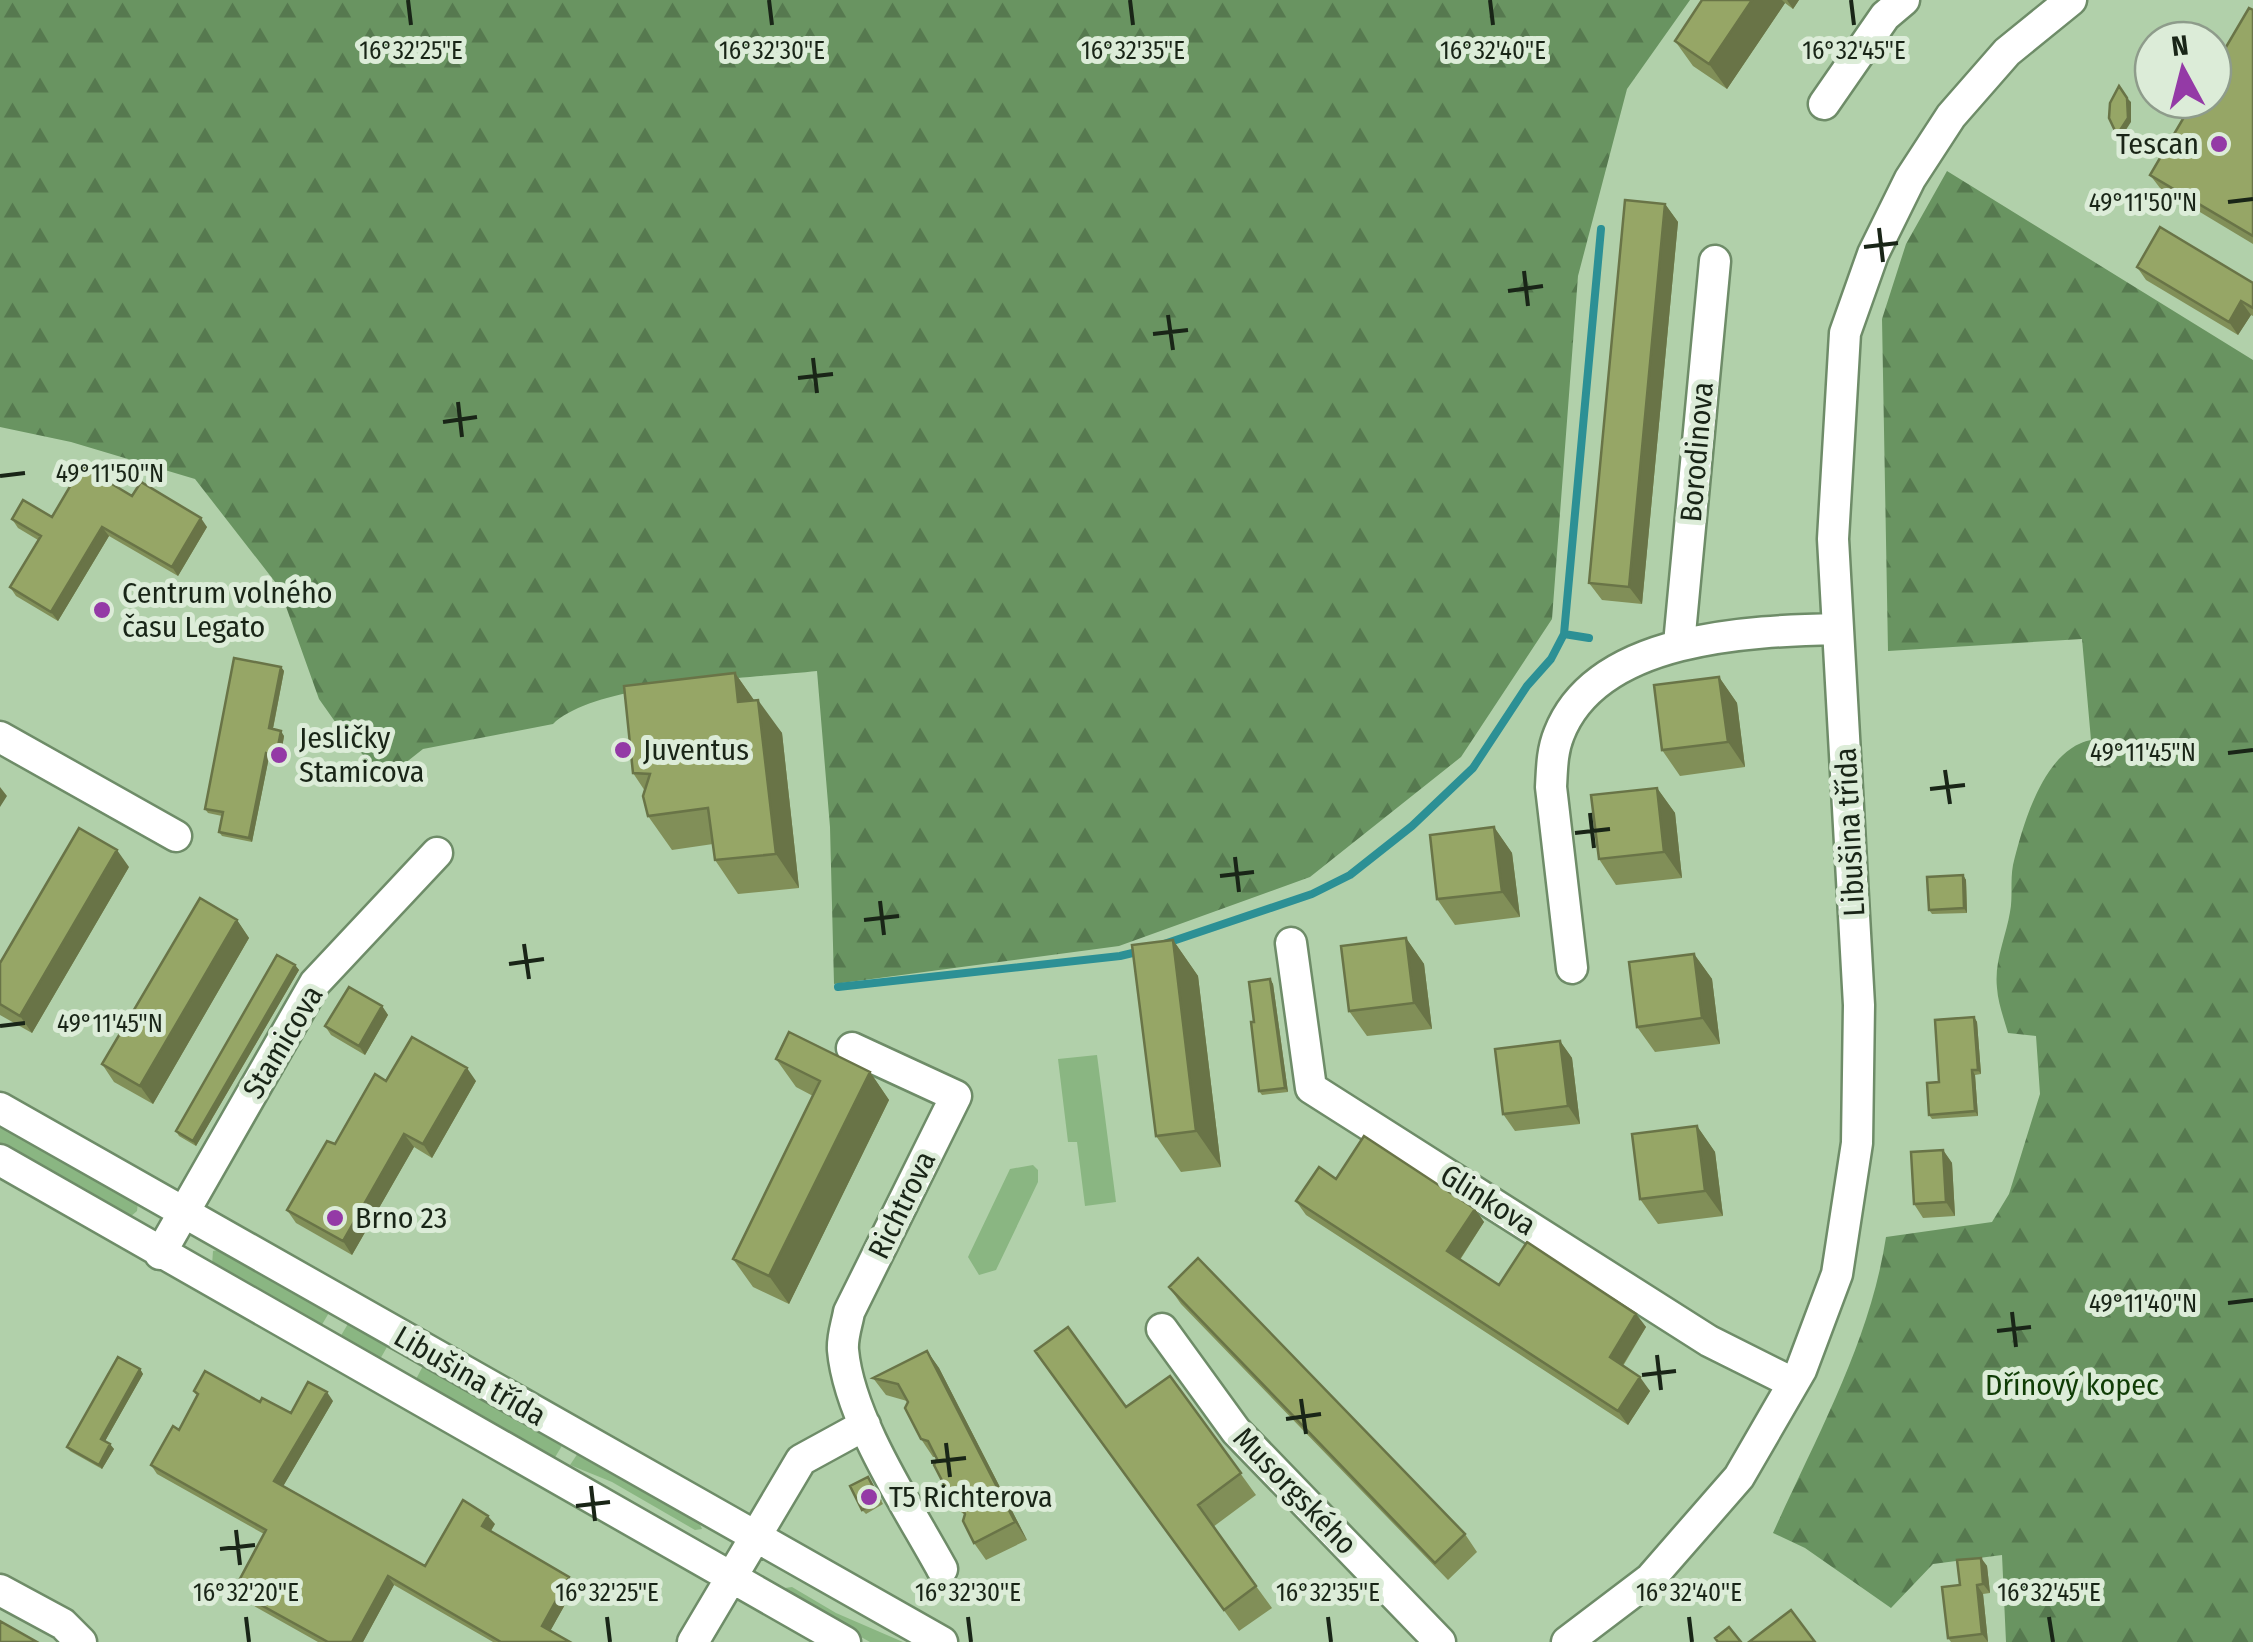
<svg xmlns="http://www.w3.org/2000/svg" width="2253" height="1642" font-family="'Fira Sans Condensed',sans-serif">
  <style>
    .green { fill: #8ab682 }
    .forest { fill: url(#forest-firs) }
    .lines { fill: none; stroke-linecap: round; stroke-linejoin: round }
    .stream { stroke: #2c9095; stroke-width: 8 }
    .minor-casing { stroke: #6e8c68; stroke-width: 35 }
    .minor { stroke: #fff; stroke-width: 30 }
    .wall { fill: #818f58 }
    .shaded-wall { fill: #697447 }
    .building { fill: #96a666; stroke: #697447; stroke-width: 2.5 }
    .ticks { fill: none; stroke: #192517; stroke-width: 4 }
    .poi-dot { fill: #943aa6; stroke: #dcecd8; stroke-width: 4 }
    .labels { text-anchor: middle; stroke-width: 10; stroke-linejoin: round; paint-order: stroke }
    .poi-label { font-size: 30px; fill: #192517; stroke: #dcecd8; text-anchor: start }
    .street-label { font-size: 30px; fill: #192517; stroke: #dcecd8 }
    .park-label { font-size: 30px; fill: #0f3c05; stroke: #dcecd8 }
    .ticks-label { font-size: 25px; text-anchor: middle; fill: #192517; stroke: #dcecd8; stroke-width: 10; stroke-linejoin: round; paint-order: stroke }
  </style>
  <defs>
    <pattern id="forest-firs" width="22" height="20" patternUnits="userSpaceOnUse" patternTransform="scale(2.5)"><rect width="22" height="20" fill="#699461"/><path d="M5 1l3.5 6h-7zM16 11l3.5 6h-7z" fill="#56794f"/></pattern>
  </defs>
  <rect width="100%" height="100%" fill="#b1d0aa"/>
  <path class="green" d="M1097 1055 1116 1202 1085 1206 1077 1142H1068L1058 1059Z
    M0 1120 138 1202 137 1211 130 1217 123 1216 0 1145Z
    M1033 1165 1038 1170V1182L996 1270 979 1275 968 1257 1010 1169Z
    M223 1249 330 1311 320 1328 212 1265 213 1251Z
    M349 1322 387 1347 379 1361 339 1339Z
    M424 1364 563 1444 554 1459 414 1383Z
    M578 1453 699 1522 702 1529 695 1530 612 1482 570 1465Z
    M792 1587 836 1613 903 1642H870L786 1595 785 1588Z"/>
  <path class="forest" d="M0 0H1690L1627 89 1578 276 1552 619 1461 757 1310 877 1119 946 834 984 830 827 817 671C755 678 595 682 553 724L423 749 385 779 343 733 319 699 279 587 195 479 71 442 0 427Z
    M1947 171 2253 360V1642H2006L2002 1555 1933 1564 1891 1608 1805 1548 1773 1533C1816 1437 1870 1342 1886 1237L1992 1222 2009 1194 2040 1094 2036 1036 2008 1033C2004 1019 1998 1003 1997 988 1994 961 2006 937 2010 912 2013 897 2010 881 2013 865 2023 824 2044 749 2091 740L2082 639 1888 651 1882 319 1906 244Z"/>
  <g class="lines">
    <path class="stream" d="M1564 634 1601 229
      M1164 944 1312 894 1350 875 1412 826 1473 768 1527 686 1551 659 1564 634 1589 638
      M838 987 1120 956 1141 951"/>
    <g class="minor-casing">
      <path id="minor" d="M1824 104 1885 16 1904 0
        M1679 644 1715 261
        M0 737 176 836
        M1291 943 1311 1088 1709 1341 1793 1383
        M1572 968 1551 787C1552 769 1552 751 1559 734 1597 636 1750 631 1838 629
        M852 1048 956 1096 849 1312C847 1324 842 1337 843 1350 849 1419 908 1507 942 1569
        M0 1108 942 1642
        M0 1160 845 1642
        M160 1254 315 983 437 853
        M1162 1329 1236 1431 1440 1642
        M0 1590 63 1624 81 1642
        M693 1642 801 1460 865 1425
        M1567 1642 1650 1579 1739 1477 1801 1370 1837 1274 1857 1143 1859 1005 1833 539 1845 333 1873 254 1910 179 1951 116 2007 52 2071 0"/>
    </g>
    <use href="#minor" class="minor"/>
  </g>
  <path class="wall" d="M1702 0H1799L1793 9 1785 3 1727 89 1693 66 1675 41Z
    M2253 10V244L2160 188 2150 175Z
    M1665 204 1678 222 1642 604 1602 600 1589 583Z
    M2137 267 2253 283V316L2251 315 2238 335 2146 280Z
    M132 496 207 527 178 576 109 536 58 621 16 596 10 587 38 540 18 528 12 519 52 517Z
    M281 667 284 671 273 729 284 736 280 760 269 757 252 842 222 836 219 832 222 816 208 813 205 809Z
    M735 673 754 700 782 733 799 888 738 894 715 860 713 844 672 850 648 816 645 791 633 773Z
    M1719 677 1737 703 1745 767 1680 776 1662 750Z
    M1657 788 1675 813 1682 878 1616 885 1599 859Z
    M1494 827 1512 853 1520 917 1455 925 1437 899Z
    M129 867 32 1033 0 1015V963Z
    M1963 875 1966 880 1967 913 1932 914 1929 910Z
    M237 920 249 938 153 1104 114 1082 102 1064Z
    M1406 938 1424 964 1432 1029 1367 1036 1349 1011Z
    M1173 940 1198 976 1221 1167 1181 1172 1156 1136Z
    M1694 954 1712 979 1720 1044 1655 1052 1637 1027Z
    M295 965 299 970 196 1146 179 1136 176 1131Z
    M1270 979 1273 984 1288 1092 1262 1095 1259 1091 1254 1022Z
    M382 1006 388 1015 365 1055 331 1035 325 1026Z
    M1974 1017 1977 1022 1981 1074 1975 1075 1978 1116 1932 1119 1929 1115 1939 1082Z
    M1560 1041 1572 1058 1580 1124 1515 1131 1503 1114Z
    M776 1059 870 1072 889 1100 789 1304 753 1287 733 1259 813 1096 796 1087Z
    M386 1081H476L432 1158 414 1147 352 1255 296 1223 287 1210 335 1144Z
    M1697 1126 1715 1152 1723 1216 1658 1224 1640 1199Z
    M1943 1150 1952 1163 1955 1216 1923 1218 1914 1204Z
    M1336 1179 1475 1209 1484 1222 1460 1260 1499 1285 1636 1314 1646 1327 1623 1366 1650 1391 1628 1425 1306 1215 1296 1201Z
    M1169 1287 1465 1534 1477 1552 1448 1580 1181 1304Z
    M927 1351 939 1368 1027 1540 986 1560 974 1543 965 1514 962 1513 950 1496 936 1457H933L921 1439 907 1401 886 1395 873 1378Z
    M1035 1351 1126 1407 1170 1376 1256 1495 1213 1527 1272 1608 1239 1631Z
    M140 1369 143 1374 105 1441 114 1449 102 1469 70 1451 67 1447Z
    M194 1391 260 1402 291 1413 333 1401 283 1486 425 1566 495 1524 491 1531 576 1585 550 1631 570 1642H493L394 1585 363 1642H318L240 1598 234 1590 264 1534 157 1474 151 1465 179 1430 197 1396Z
    M871 1481 883 1504 866 1514 862 1510Z
    M1981 1558 1987 1566 1990 1593 1983 1594 1988 1642H1951L1948 1638 1960 1585Z"/>
  <path class="shaded-wall" d="M1752 0H1782L1785 3 1727 89 1709 64Z
    M1787 0H1799L1793 9Z
    M2127 98 2131 102V122L2120 139 2117 135Z
    M1665 204 1678 222 1642 604 1629 587Z
    M2241 301 2251 315 2238 335 2229 322Z
    M201 518 207 527 178 576 172 567Z
    M102 527 109 536 58 621 51 612Z
    M281 667 284 671 272 733 269 728Z
    M735 673 758 706 738 702Z
    M1719 677 1737 703 1745 767 1728 742Z
    M758 700 782 733 799 888 776 854Z
    M281 731 284 736 280 760 276 756Z
    M266 753 269 757 252 842 249 838Z
    M0 787 7 796 0 807Z
    M1657 788 1675 813 1682 878 1664 852Z
    M1494 827 1512 853 1520 917 1502 892Z
    M117 850 129 867 32 1033 20 1016Z
    M1963 875 1966 880 1967 913 1964 908Z
    M237 920 249 938 153 1104 140 1086Z
    M1406 938 1424 964 1432 1029 1414 1003Z
    M1173 940 1198 976 1221 1167 1196 1131Z
    M1694 954 1712 979 1720 1044 1702 1018Z
    M295 965 299 970 196 1146 193 1141Z
    M1270 979 1273 984 1288 1092 1285 1088Z
    M382 1006 388 1015 365 1055 359 1046Z
    M1974 1017 1977 1022 1981 1074 1978 1070Z
    M1560 1041 1572 1058 1580 1124 1568 1106Z
    M467 1068 476 1081 432 1158 423 1144Z
    M1972 1070 1975 1075 1978 1116 1975 1111Z
    M870 1072 889 1100 789 1304 769 1276Z
    M1697 1126 1715 1152 1723 1216 1705 1191Z
    M404 1134 414 1147 352 1255 343 1241Z
    M1943 1150 1952 1163 1955 1216 1946 1202Z
    M1475 1209 1484 1222 1456 1265 1447 1251Z
    M1636 1314 1646 1327 1619 1371 1610 1357Z
    M927 1351 939 1368 1027 1540 1015 1522Z
    M140 1369 143 1374 104 1443 101 1439Z
    M1640 1377 1650 1391 1628 1425 1618 1411Z
    M327 1392 333 1401 281 1490 274 1481Z
    M110 1444 114 1449 102 1469 99 1465Z
    M488 1516 495 1524 488 1535 482 1526Z
    M1981 1558 1987 1566 1990 1593 1983 1584Z
    M388 1576 394 1585 363 1642H352Z
    M569 1577 576 1585 548 1635 542 1626Z
    M1977 1585 1983 1594 1988 1642 1982 1634Z"/>
  <path class="building" d="M1702 0H1752L1709 64 1675 41Z
    M2249 8 2253 10V236L2150 175 2194 100H2213V69Z
    M2119 86 2127 98 2128 118 2117 135 2109 118 2110 103Z
    M1625 200 1665 204 1629 587 1589 583Z
    M2160 227 2253 283V308L2241 301 2229 322 2137 267Z
    M82 466 132 496 141 482 201 518 172 567 102 527 51 612 10 587 41 536 12 519 23 500 52 517Z
    M234 658 281 667 269 728 281 731 276 756 266 753 249 838 219 832 223 812 205 809Z
    M735 673 738 702 758 700 776 854 715 860 708 808 648 816 643 796 650 774 633 773 624 686Z
    M1719 677 1728 742 1662 750 1654 685Z
    M1657 788 1664 852 1599 859 1591 795Z
    M1494 827 1502 892 1437 899 1430 835Z
    M79 828 117 850 20 1016 0 1004V963Z
    M1963 875 1964 908 1929 910 1927 877Z
    M200 898 237 920 140 1086 102 1064Z
    M1406 938 1414 1003 1349 1011 1341 946Z
    M1173 940 1196 1131 1156 1136 1132 945Z
    M1694 954 1702 1018 1637 1027 1629 962Z
    M277 955 295 965 193 1141 176 1131Z
    M1270 979 1285 1088 1259 1091 1251 1022H1254L1249 982Z
    M349 987 382 1006 359 1046 325 1026Z
    M1974 1017 1978 1070H1972L1975 1111 1929 1115 1927 1083 1939 1082 1935 1020Z
    M789 1032 870 1072 769 1276 733 1259 820 1081 776 1059Z
    M412 1037 467 1068 423 1144 404 1134 343 1241 287 1210 327 1141 335 1144 375 1074 386 1081Z
    M1560 1041 1568 1106 1503 1114 1495 1049Z
    M1697 1126 1705 1191 1640 1199 1632 1134Z
    M1364 1136 1475 1209 1447 1251 1499 1285 1527 1242 1636 1314 1610 1357 1640 1377 1618 1411 1296 1201 1319 1167 1336 1179Z
    M1943 1150 1946 1202 1914 1204 1911 1152Z
    M1198 1258 1465 1534 1435 1563 1169 1287Z
    M1068 1327 1126 1407 1170 1376 1241 1473 1198 1505 1256 1586 1224 1610 1035 1351Z
    M927 1351 1015 1522 974 1543 963 1521 965 1514 957 1497 950 1496 934 1465 937 1459 928 1441 921 1439 905 1408 908 1402 898 1384 873 1378Z
    M118 1357 140 1369 101 1439 110 1444 99 1465 67 1447Z
    M205 1371 260 1402 262 1398 291 1413 308 1382 327 1392 274 1481 425 1566 463 1500 488 1516 482 1526 569 1577 542 1626 570 1642H501L388 1576 352 1642H328L234 1590 266 1530 151 1465 173 1426 179 1430 198 1394 194 1391Z
    M868 1477 880 1500 862 1510 850 1486Z
    M1981 1558 1983 1584 1977 1585 1982 1634 1948 1638 1942 1587 1960 1585 1957 1560Z
    M1791 1610 1815 1642H1749Z
    M0 1621 37 1642H0Z
    M1729 1627 1741 1642H1718L1715 1638Z"/>
  <path class="ticks" d="M408 0 411 25M769 0 772 25M1130 0 1133 25M1490 0 1493 25M1851 0 1854 25M2228 202 2253 199M1879 228 1883 262M1864 247 1898 243M1524 271 1528 306M1508 291 1543 286M1168 315 1173 350M1153 334 1188 330M813 358 817 393M798 378 833 374M458 402 462 437M443 422 477 417M0 476 25 473M2228 753 2253 750M1945 770 1950 804M1930 789 1965 785M1590 813 1594 848M1575 833 1610 829M1235 857 1239 892M1220 876 1254 872M880 901 884 935M864 920 899 916M524 944 529 979M509 964 544 959M0 1026 25 1023M2228 1303 2253 1300M2012 1312 2016 1347M1997 1331 2031 1327M1657 1355 1661 1390M1642 1375 1676 1371M1301 1399 1306 1434M1286 1419 1321 1414M946 1443 950 1477M931 1462 966 1458M591 1486 595 1521M576 1506 610 1502M236 1530 240 1565M220 1549 255 1545M246 1617 249 1642M607 1617 610 1642M968 1617 971 1642M1328 1617 1331 1642M1689 1617 1692 1642M2049 1617 2053 1642"/>
  <g class="poi-dot">
    <circle cx="2219" cy="144" r="10"/>
    <circle cx="102" cy="610" r="10"/>
    <circle cx="623" cy="750" r="10"/>
    <circle cx="279" cy="755" r="10"/>
    <circle cx="335" cy="1218" r="10"/>
    <circle cx="869" cy="1497" r="10"/>
  </g>
  <g class="labels">
    <g class="poi-label">
      <text x="2199" y="154" text-anchor="end">Tescan</text>
      <text x="122" y="603">Centrum volného<tspan x="122" dy="34">času Legato</tspan></text>
      <text x="299" y="748">Jesličky<tspan x="299" dy="34">Stamicova</tspan></text>
      <text x="643" y="760">Juventus</text>
      <text x="355" y="1228">Brno 23</text>
      <text x="889" y="1507">T5 Richterova</text>
    </g>
    <g class="street-label">
      <text transform="translate(1697 452) rotate(-85)" y="10">Borodinova</text>
      <text transform="translate(1850 832) rotate(-93)" y="10">Libušina třída</text>
      <text transform="translate(283 1042) rotate(-59)" y="10">Stamicova</text>
      <text transform="translate(1488 1200) rotate(32)" y="10">Glinkova</text>
      <text transform="translate(902 1205) rotate(-64)" y="10">Richtrova</text>
      <text transform="translate(470 1376) rotate(30)" y="10">Libušina třída</text>
      <text transform="translate(1295 1491) rotate(46)" y="10">Musorgského</text>
    </g>
    <g class="park-label">
      <text x="2072" y="1395">Dřínový kopec</text>
    </g>
  </g>
  <g class="ticks-label">
    <text x="411" y="59">16°32'25"E</text>
    <text x="772" y="59">16°32'30"E</text>
    <text x="1133" y="59">16°32'35"E</text>
    <text x="1493" y="59">16°32'40"E</text>
    <text x="1854" y="59">16°32'45"E</text>
    <text x="2143" y="211">49°11'50"N</text>
    <text x="110" y="482">49°11'50"N</text>
    <text x="2143" y="761">49°11'45"N</text>
    <text x="110" y="1032">49°11'45"N</text>
    <text x="2143" y="1312">49°11'40"N</text>
    <text x="246" y="1601">16°32'20"E</text>
    <text x="607" y="1601">16°32'25"E</text>
    <text x="968" y="1601">16°32'30"E</text>
    <text x="1328" y="1601">16°32'35"E</text>
    <text x="1689" y="1601">16°32'40"E</text>
    <text x="2049" y="1601">16°32'45"E</text>
  </g>
  <g transform="translate(2183 70) rotate(353)"><circle r="48" fill="#dcecd8" stroke="#8e9c8b" stroke-width="2.5"/>
  <path d="M0-8L18 38L0 25L-18 38Z" fill="#943aa6"/>
  <text y="-15" font-size="28" font-weight="bold" text-anchor="middle" fill="#192517">N</text>
  </g>
</svg>
